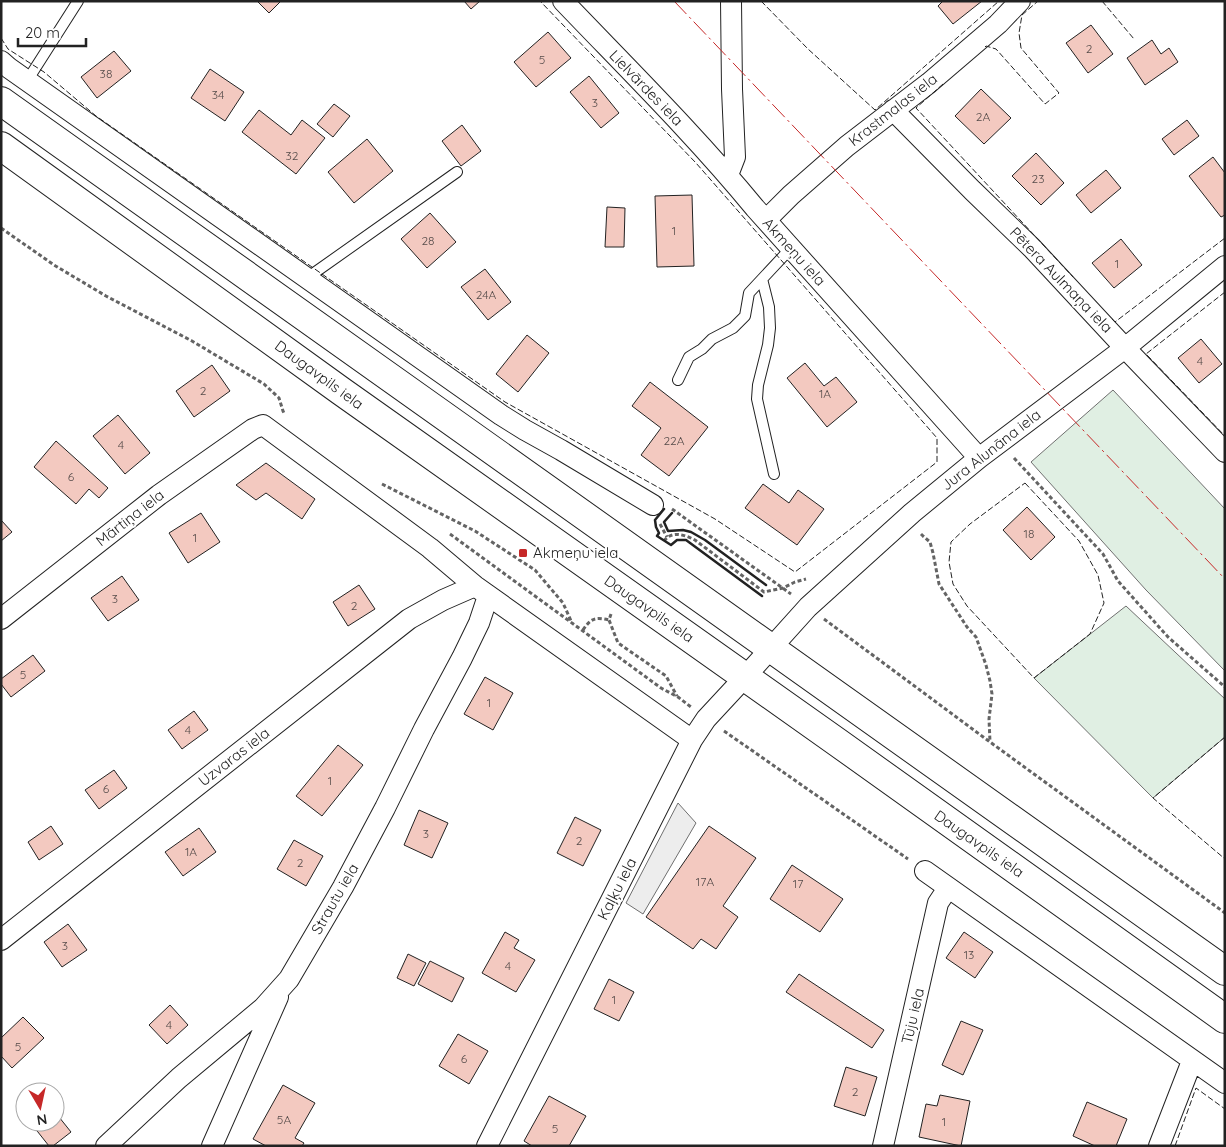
<svg xmlns="http://www.w3.org/2000/svg" width="1226" height="1147" font-family="Quicksand,sans-serif">
  <style>
    .green { fill: #e0efe3; stroke: #6f6f6f }
    .parking { fill: #ededed; stroke: #6f6f6f }
    .building { fill: #f3c9c0; stroke: #222 }
    .lines { fill: none; stroke-linecap: round; stroke-linejoin: round }
    .lane-casing { stroke: #222; stroke-width: 12 }
    .street-casing { stroke: #222; stroke-width: 22 }
    .highway-casing { stroke: #222; stroke-width: 30 }
    .path { stroke: #646464; stroke-width: 3; stroke-dasharray: 4 2.5; stroke-linecap: butt }
    .lane { stroke: #fff; stroke-width: 10 }
    .street { stroke: #fff; stroke-width: 20 }
    .highway { stroke: #fff; stroke-width: 28 }
    .fence { stroke: #222; stroke-width: 1; stroke-dasharray: 6 2.5; stroke-linecap: butt }
    .wall { stroke: #222; stroke-width: 2.5 }
    .power { stroke: #c62828; stroke-width: 1; stroke-dasharray: 18 4 2.5 4; stroke-linecap: butt }
    .poi-dot { fill: #c62828; stroke: #fff; stroke-width: 2 }
    .labels { text-anchor: middle; stroke-width: 4; stroke-linejoin: round; paint-order: stroke }
    .number-label { font-size: 12px; fill: #564c4a }
    .street-label { font-size: 15px; fill: #222; stroke: #fff }
    .poi-label { font-size: 15px; fill: #222; stroke: #fff; text-anchor: start }
  </style>
  <rect width="100%" height="100%" fill="#fff"/>
  <path class="green" d="M1113 390 1225 509V671L1146 590 1031 462Z
    M1126 606 1225 699V737L1153 798 1034 678Z"/>
  <path class="parking" d="M678 803 696 823 643 914 626 903Z"/>
  <path class="building" d="M257 1H281L269 13Z
    M464 1H480L471 9Z
    M943 1H982L953 24 938 6Z
    M1091 25 1113 54 1088 73 1066 43Z
    M548 32 571 58 536 87 514 62Z
    M1152 40 1161 54 1169 48 1178 62 1145 85 1127 58Z
    M114 51 131 71 97 98 81 77Z
    M210 69 244 92 225 121 191 98Z
    M589 76 619 113 601 128 570 92Z
    M981 89 1011 118 984 144 955 116Z
    M334 104 350 116 333 137 317 124Z
    M259 110 291 135 302 120 325 138 296 174 242 132Z
    M1187 120 1199 136 1174 155 1162 139Z
    M462 125 481 151 461 166 442 141Z
    M367 139 393 171 354 203 328 172Z
    M1036 153 1064 183 1041 205 1012 176Z
    M1213 157 1225 173V215L1221 217 1189 176Z
    M1106 170 1121 188 1091 213 1076 195Z
    M692 195 694 266 657 267 655 196Z
    M607 207 625 208 624 247H605Z
    M430 213 456 242 427 268 401 239Z
    M1121 239 1142 265 1114 288 1092 263Z
    M485 269 511 302 488 320 461 287Z
    M527 335 549 353 518 392 496 374Z
    M1201 339 1222 364 1199 383 1178 358Z
    M805 363 824 386 836 377 857 402 827 427 787 378Z
    M212 365 230 391 194 417 176 391Z
    M650 382 708 427 669 476 641 455 661 428 632 406Z
    M118 415 150 453 125 474 93 436Z
    M56 441 108 488 99 498 89 489 76 504 34 467Z
    M266 463 315 499 302 519 266 493 256 500 236 485Z
    M763 484 789 503 798 490 824 509 797 545 745 508Z
    M1027 507 1055 537 1031 560 1003 530Z
    M201 513 220 542 188 563 169 533Z
    M1 520 12 532 1 541Z
    M122 576 139 600 108 621 91 598Z
    M359 585 375 609 348 626 333 602Z
    M33 655 45 671 11 697 1 684V679Z
    M485 677 513 693 493 730 464 714Z
    M194 711 208 730 182 749 168 730Z
    M338 745 363 765 322 816 296 796Z
    M114 770 127 788 99 809 85 790Z
    M419 810 448 823 432 858 404 845Z
    M575 817 601 830 583 866 557 853Z
    M51 826 63 844 39 860 28 842Z
    M709 826 756 858 723 906 738 917 716 949 701 939 693 949 646 917Z
    M199 828 216 852 183 876 165 852Z
    M294 840 323 856 306 886 277 869Z
    M792 865 843 899 820 932 770 899Z
    M68 924 87 950 62 967 44 942Z
    M505 932 519 940 514 948 535 960 516 992 482 973Z
    M964 932 993 952 975 978 946 958Z
    M408 954 426 963 414 986 397 978Z
    M430 961 464 978 452 1002 418 984Z
    M799 974 884 1030 872 1048 786 992Z
    M609 979 634 992 619 1021 594 1009Z
    M170 1005 188 1025 167 1044 149 1025Z
    M23 1017 44 1038 12 1068 1 1056V1038Z
    M961 1021 983 1030 963 1075 942 1065Z
    M458 1034 488 1051 469 1084 439 1066Z
    M846 1067 877 1077 865 1116 834 1106Z
    M283 1085 315 1103 295 1138 304 1143 302 1146H266L253 1139Z
    M940 1095 970 1101 961 1146 919 1137 926 1104 937 1106Z
    M549 1096 586 1116 569 1146H532L524 1141Z
    M1087 1102 1127 1119 1116 1146H1095L1073 1136Z
    M55 1112 71 1132 53 1146H49L30 1122H55Z"/>
  <g class="lines">
    <g class="lane-casing">
      <path id="lane" d="M27 81 78 1
        M307 278 457 172
        M762 279 769 307 770 328 768 345 758 385 757 399 774 474
        M678 380 689 357 702 349 712 339 733 328 745 316 749 293 791 248"/>
    </g>
    <g class="street-casing">
      <path id="street" d="M563 1C628 69 695 135 755 208L979 458
        M1 61 9 68 501 415 525 430 561 450 653 505
        M893 110 972 190 1032 248 1125 348 1225 452
        M728 175 735 157 732 89 731 1
        M766 220 791 195 847 146 929 83 998 24 1020 1
        M1 619 159 495 253 429 263 425 430 548 475 586 692 740
        M925 871 1225 1083
        M1 940 409 619 443 600 475 586
        M106 1146 179 1078 263 1008 289 979 343 887 385 808 424 729 462 658 479 623 488 596
        M212 1146 278 997
        M487 1146 692 740 706 719 745 677 808 607 912 513 979 458 1125 348 1225 266
        M883 1146 938 903 948 888
        M1159 1146 1192 1061"/>
    </g>
    <g class="highway-casing">
      <path id="highway" d="M1 101 1225 971
        M1 146 341 391 837 742 1225 1019"/>
    </g>
    <path class="path" d="M1 228 54 265 106 296 192 341 264 384 279 398 283 411 284 413
      M1014 458 1103 554 1118 581 1168 637 1225 687
      M382 484 475 531 535 570 563 603 572 623
      M672 509 791 594
      M660 524 667 537
      M450 534 661 688 678 697 691 707
      M921 534 923 536 930 542 933 553 939 584 967 627 976 637 986 665 990 681 992 694 989 719 990 742
      M664 541C672 530 685 535 695 540L764 592 783 588 795 582 806 579
      M611 614 609 620 618 643 666 676 677 696
      M824 619 990 742 1225 913
      M583 630C591 618 595 617 609 620
      M724 731 908 859"/>
    <use href="#lane" class="lane"/>
    <use href="#street" class="street"/>
    <use href="#highway" class="highway"/>
    <path class="fence" d="M761 1 808 49 875 110 999 1
      M1102 1 1134 39
      M1 38 8 49 44 72 96 116 505 402 715 519 795 572 937 462V438L696 163 540 1
      M985 47 986 46 996 49 1045 104 1059 93 1021 48 1019 33 1022 15 1038 1
      M943 84 916 108 1073 277
      M1225 292 1146 354 1225 436
      M1112 319 1115 322 1225 238
      M1025 483 1079 541 1098 575 1104 603 1090 634 1034 678 967 606 953 584 949 562 951 542 970 524Z
      M1225 737 1153 798 1225 859
      M1175 1146 1196 1088 1225 1109"/>
    <path class="wall" d="M664 509 655 520 656 527 659 533 657 536 671 545 677 540H686L762 596
      M672 513 664 522 668 531 683 530 691 532 705 540 766 585"/>
    <path class="power" d="M674 1 1225 579"/>
  </g>
  <rect class="poi-dot" x="518" y="548" width="10" height="10" rx="2.5"/>
  <g class="labels">
    <g class="number-label">
      <text x="1089" y="53">2</text>
      <text x="542" y="64">5</text>
      <text x="106" y="78">38</text>
      <text x="218" y="99">34</text>
      <text x="595" y="107">3</text>
      <text x="983" y="121">2A</text>
      <text x="292" y="160">32</text>
      <text x="1038" y="183">23</text>
      <text x="674" y="235">1</text>
      <text x="428" y="245">28</text>
      <text x="1117" y="268">1</text>
      <text x="486" y="299">24A</text>
      <text x="1200" y="365">4</text>
      <text x="203" y="395">2</text>
      <text x="825" y="398">1A</text>
      <text x="674" y="445">22A</text>
      <text x="121" y="449">4</text>
      <text x="71" y="481">6</text>
      <text x="1029" y="538">18</text>
      <text x="195" y="542">1</text>
      <text x="115" y="603">3</text>
      <text x="354" y="610">2</text>
      <text x="23" y="679">5</text>
      <text x="489" y="707">1</text>
      <text x="188" y="734">4</text>
      <text x="330" y="785">1</text>
      <text x="106" y="793">6</text>
      <text x="426" y="838">3</text>
      <text x="579" y="845">2</text>
      <text x="191" y="856">1A</text>
      <text x="300" y="867">2</text>
      <text x="705" y="886">17A</text>
      <text x="798" y="888">17</text>
      <text x="65" y="950">3</text>
      <text x="969" y="959">13</text>
      <text x="508" y="970">4</text>
      <text x="614" y="1004">1</text>
      <text x="169" y="1029">4</text>
      <text x="18" y="1051">5</text>
      <text x="464" y="1063">6</text>
      <text x="855" y="1096">2</text>
      <text x="284" y="1124">5A</text>
      <text x="944" y="1126">1</text>
      <text x="555" y="1133">5</text>
    </g>
    <g class="street-label">
      <text transform="translate(646 88) rotate(46)" y="5">Lielvārdes iela</text>
      <text transform="translate(893 110) rotate(-38)" y="5">Krastmalas iela</text>
      <text transform="translate(794 252) rotate(48)" y="5">Akmeņu iela</text>
      <text transform="translate(1061 280) rotate(46)" y="5">Pētera Aulmaņa iela</text>
      <text transform="translate(319 375) rotate(36)" y="5">Daugavpils iela</text>
      <text transform="translate(991 450) rotate(-38)" y="5">Jura Alunāna iela</text>
      <text transform="translate(130 518) rotate(-38)" y="5">Mārtiņa iela</text>
      <text transform="translate(649 609) rotate(35)" y="5">Daugavpils iela</text>
      <text transform="translate(234 757) rotate(-38)" y="5">Uzvaras iela</text>
      <text transform="translate(979 844) rotate(35)" y="5">Daugavpils iela</text>
      <text transform="translate(617 889) rotate(-63)" y="5">Kaļķu iela</text>
      <text transform="translate(335 899) rotate(-60)" y="5">Strautu iela</text>
      <text transform="translate(913 1016) rotate(-77)" y="5">Tūju iela</text>
    </g>
    <g class="poi-label">
      <text x="533" y="558">Akmeņu iela</text>
    </g>
  </g>
  <rect width="1226" height="1147" fill="none" stroke="#222222" stroke-width="5"/>
  <g transform="translate(40 1107) rotate(171)"><circle r="24" fill="#ffffff" stroke="#a7a7a7"/>
  <path d="M0-4L9 19L0 12L-9 19Z" fill="#c62828"/>
  <text y="-8" font-size="14" font-weight="bold" text-anchor="middle" fill="#222222">N</text>
  </g>
  <path d="M18 38v8h68v-8" fill="none" stroke="#222222" stroke-width="2.5"/>
  <text x="25" y="38" font-size="15" fill="#222222" stroke="#ffffff" stroke-width="4" paint-order="stroke">20 m</text>
</svg>
